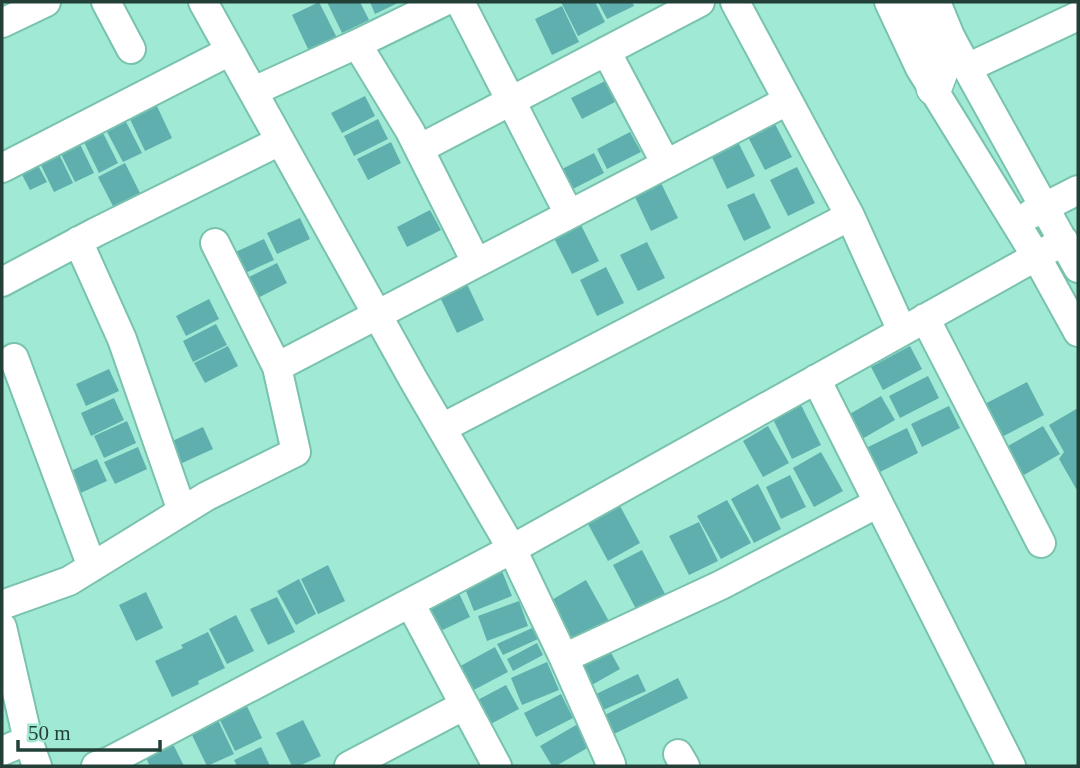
<svg xmlns="http://www.w3.org/2000/svg" width="1080" height="768" font-family="Georgia,serif">
  <style>
    .building { fill: #5fafae }
    .lines { fill: none; stroke-linecap: round; stroke-linejoin: round }
    .minor-casing { stroke: #79c2ae; stroke-width: 32 }
    .major-casing { stroke: #79c2ae; stroke-width: 38 }
    .minor { stroke: #fff; stroke-width: 28 }
    .major { stroke: #fff; stroke-width: 35 }
  </style>
  <rect width="100%" height="100%" fill="#a0e9d4"/>
  <path class="building" d="M319 2 337 38 309 51 292 15Z
    M327 2H360L369 20 342 33Z
    M370 2H400L375 14Z
    M561 2H595L605 22 578 36Z
    M598 2H632L634 6 607 19Z
    M562 6 579 42 552 55 535 19Z
    M605 81 615 102 582 119 571 98Z
    M365 96 375 116 342 133 331 113Z
    M155 102 172 138 145 151 128 115Z
    M124 118 142 153 123 162 105 128Z
    M378 119 388 139 354 156 344 136Z
    M774 122 792 157 765 170 747 135Z
    M101 129 118 163 99 173 82 138Z
    M630 132 641 152 607 169 597 149Z
    M77 138 94 173 75 182 58 148Z
    M737 140 755 176 727 189 710 153Z
    M391 142 401 163 368 180 357 159Z
    M56 148 73 183 54 192 37 157Z
    M594 153 604 173 571 190 560 170Z
    M34 158 47 182 30 190 18 167Z
    M125 163 143 199 116 212 98 177Z
    M797 167 815 203 788 216 770 180Z
    M661 183 678 218 651 231 634 195Z
    M754 193 771 228 744 241 727 205Z
    M430 210 441 230 407 247 397 227Z
    M300 218 310 239 277 254 267 233Z
    M581 225 599 261 572 274 554 238Z
    M264 239 274 260 241 275 231 254Z
    M647 242 665 278 638 291 620 255Z
    M277 263 287 283 254 300 243 280Z
    M606 267 624 303 597 316 580 280Z
    M467 284 484 320 457 333 440 297Z
    M209 299 219 319 186 336 176 316Z
    M216 324 227 345 193 362 183 341Z
    M228 346 238 366 205 383 194 363Z
    M910 346 922 369 883 390 871 367Z
    M109 369 119 391 86 406 76 384Z
    M928 376 939 398 900 418 889 396Z
    M1027 382 1044 415 996 440 979 407Z
    M881 396 895 420 855 443 841 419Z
    M114 398 124 420 91 436 81 413Z
    M801 405 821 445 792 459 773 419Z
    M949 406 960 428 922 447 911 424Z
    M1078 408V492L1059 459 1064 452 1049 425Z
    M127 421 136 443 104 458 94 436Z
    M768 426 789 463 763 477 743 441Z
    M1043 426 1060 454 1017 479 1001 450Z
    M203 427 213 449 180 464 170 442Z
    M907 428 918 453 872 476 860 451Z
    M138 447 147 469 115 484 104 462Z
    M821 452 843 491 814 507 793 468Z
    M97 459 107 481 74 496 64 474Z
    M790 475 806 507 781 519 766 487Z
    M758 484 781 529 754 543 731 499Z
    M727 500 751 543 721 559 697 516Z
    M620 506 640 543 608 561 588 524Z
    M699 522 718 561 689 575 669 536Z
    M642 550 665 594 636 609 613 565Z
    M328 565 345 601 318 614 301 579Z
    M502 571 512 596 474 611 464 586Z
    M299 579 316 614 296 625 277 591Z
    M586 580 610 623 568 647 543 605Z
    M458 591 470 617 434 634 422 609Z
    M146 592 163 628 136 641 119 605Z
    M277 597 295 632 268 645 250 609Z
    M519 601 528 626 487 641 478 616Z
    M236 615 254 651 227 664 209 629Z
    M532 628 538 639 503 655 497 644Z
    M208 632 225 668 198 681 199 684 172 697 155 661 183 648 181 645Z
    M537 643 543 655 513 671 507 659Z
    M495 647 508 672 468 693 455 669Z
    M610 651 620 669 590 686 579 668Z
    M547 662 559 690 522 705 511 678Z
    M638 674 646 691 601 711 594 695Z
    M678 678 688 698 614 734 605 715Z
    M506 685 519 709 485 727 472 703Z
    M561 694 573 718 536 737 524 713Z
    M245 702 262 738 235 751 218 716Z
    M217 718 234 754 207 766 190 731Z
    M303 720 321 756 299 766H292L276 733Z
    M583 721 596 743 556 766H552L540 746Z
    M172 742 184 766H150L145 756Z
    M261 747 270 766H237L234 760Z"/>
  <g class="lines">
    <g class="minor-casing">
      <path id="minor" d="M106 2 131 49
        M203 2 413 379 512 549 564 658 721 585 878 503
        M443 2 357 44 410 131 476 262
        M460 2 569 214
        M735 2 850 216 902 331
        M889 2 920 68 1036 256 1078 332
        M936 2 950 36 967 68 1078 268
        M2 23 46 2
        M606 51 666 164
        M967 68 1078 16
        M254 91 357 44
        M419 149 700 2
        M2 168 230 51
        M1031 214 1078 190
        M78 241 122 339 182 511
        M215 243 277 367
        M2 282 96 232 280 141
        M925 318 1041 543
        M14 358 92 567
        M816 379 1011 766
        M442 428 850 216
        M410 603 497 766
        M2 605 69 581 207 496 296 452 277 367 787 101
        M2 627 28 740
        M564 658 611 764
        M2 751 28 740 37 766
        M678 754 685 766
        M96 766 110 761 512 549 1064 241
        M349 766 463 706"/>
    </g>
    <g class="major-casing">
      <path id="major" d="M915 2 944 61 934 88"/>
    </g>
    <use href="#minor" class="minor"/>
    <use href="#major" class="major"/>
  </g>
  <rect width="1080" height="768" fill="none" stroke="#224038" stroke-width="7"/>
  <path d="M18 740v10h142v-10" fill="none" stroke="#224038" stroke-width="3.5"/>
  <text x="28" y="740" font-size="21" fill="#224038" stroke="#a0e9d4" stroke-width="5" paint-order="stroke">50 m</text>
</svg>
